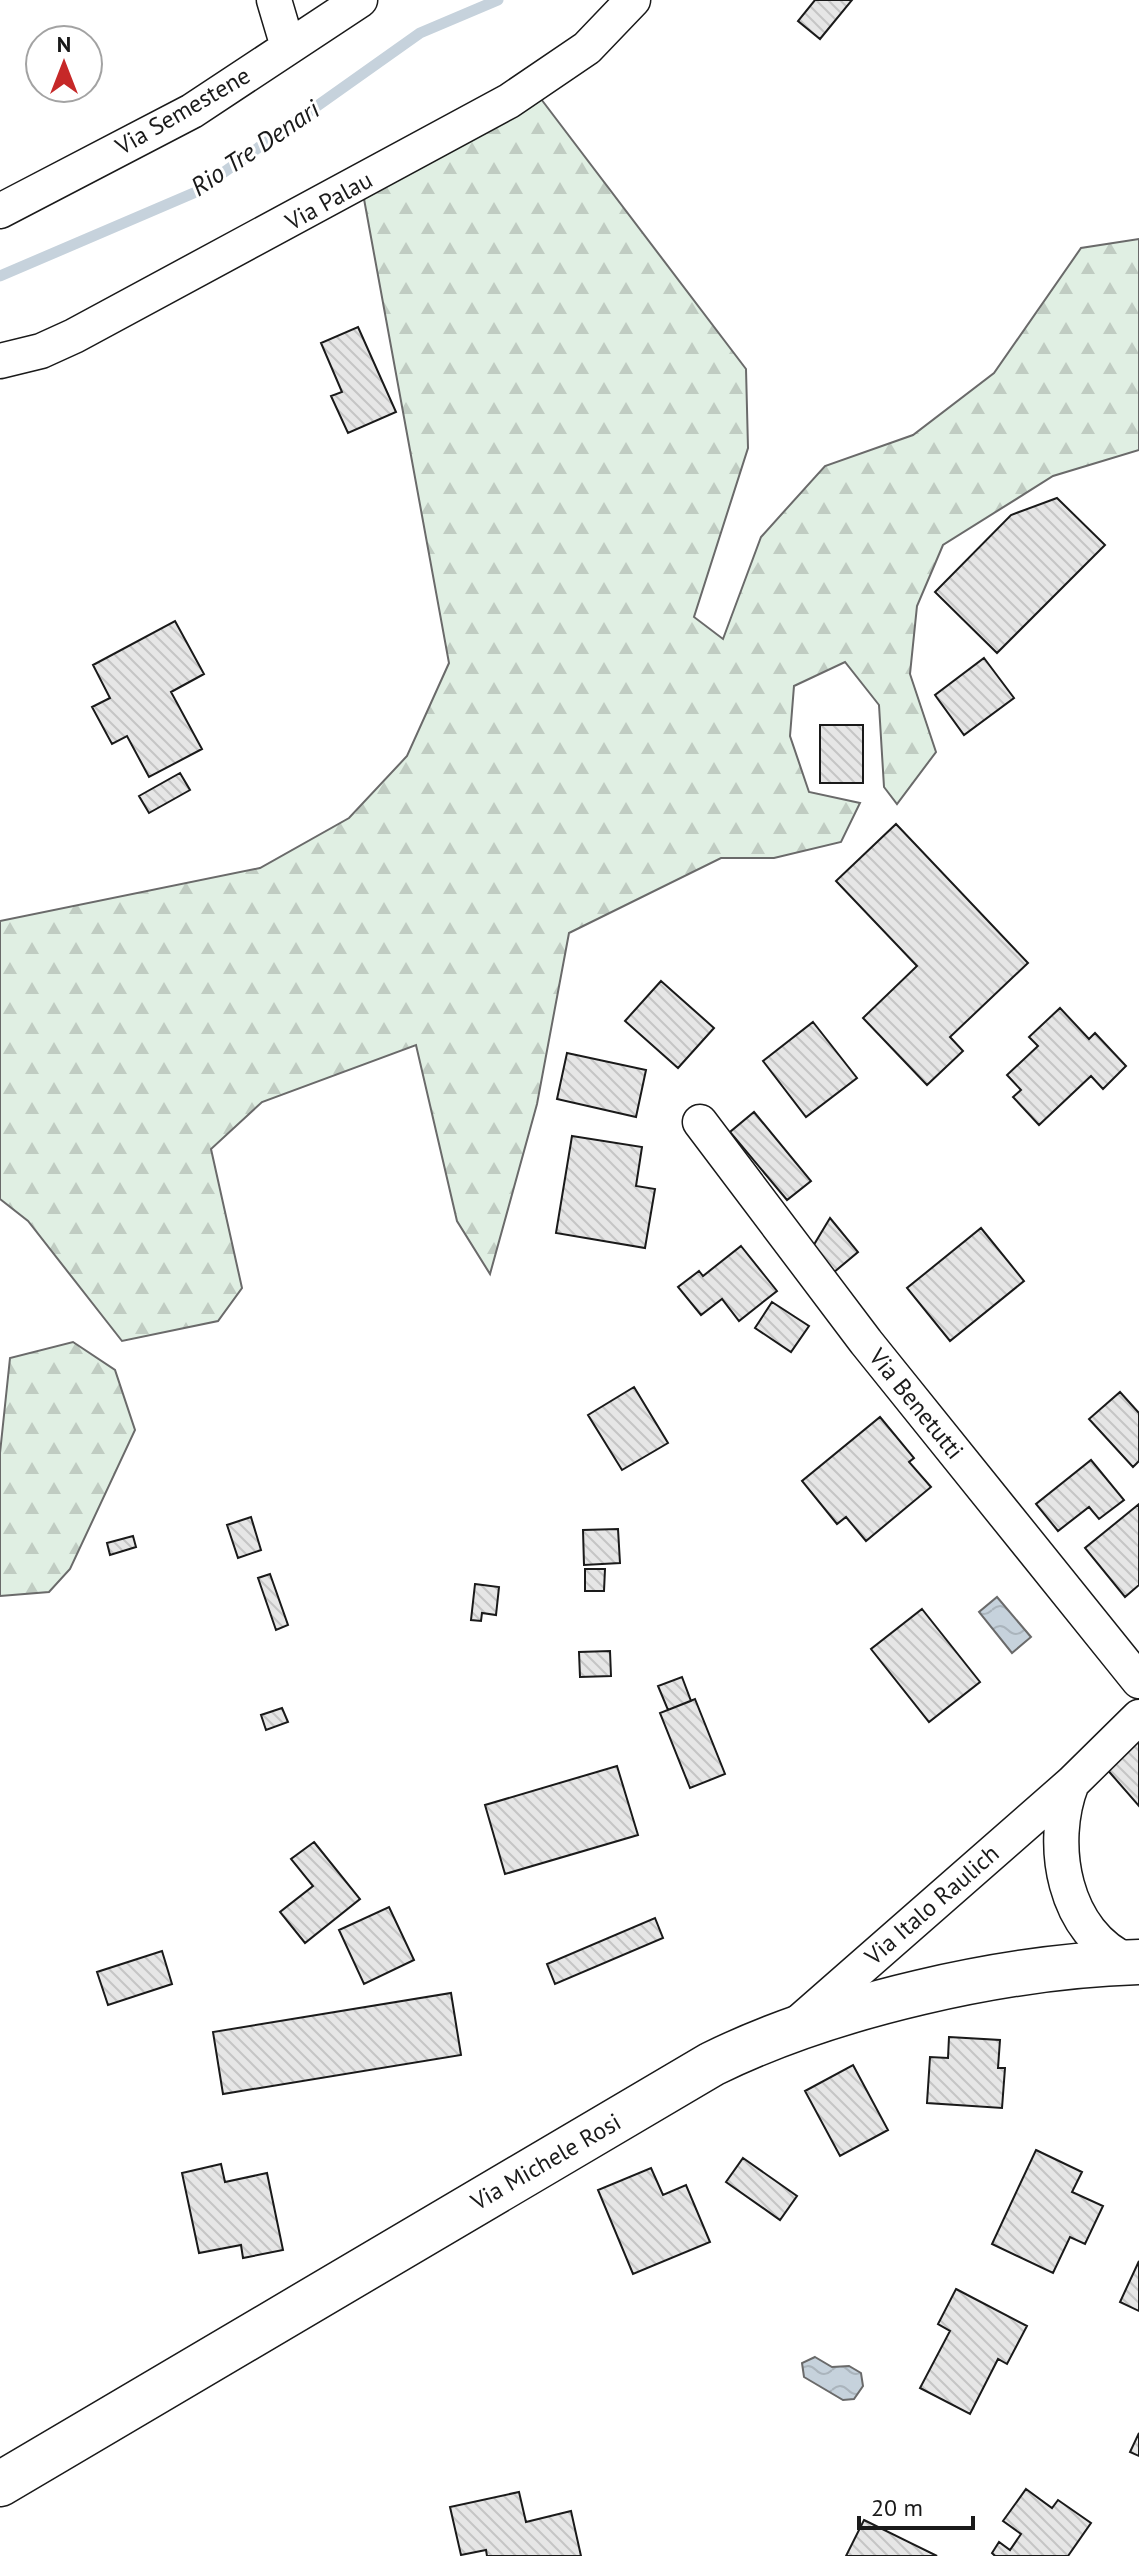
<svg xmlns="http://www.w3.org/2000/svg" width="1139" height="2556" font-family="'PT Sans',sans-serif">
  <style>
    .forest { fill: url(#forest-firs); stroke: #6a6a6a; stroke-width: 2 }
    .water { fill: url(#water-waves); stroke: #6a6a6a; stroke-width: 2 }
    .lines { fill: none; stroke-linecap: round; stroke-linejoin: round }
    .stream { stroke: #c6d2dc; stroke-width: 11 }
    .building { fill: url(#building-back-hatch); stroke: #1a1a1a; stroke-width: 2 }
    .street-casing { stroke: #1a1a1a; stroke-width: 37 }
    .secondary-casing { stroke: #1a1a1a; stroke-width: 47 }
    .street { stroke: #fff; stroke-width: 34 }
    .secondary { stroke: #fff; stroke-width: 44 }
    .labels { text-anchor: middle; stroke-width: 6; stroke-linejoin: round; paint-order: stroke }
    .street-label { font-size: 24px; fill: #1a1a1a; stroke: #fff }
    .water-label { font-size: 26px; font-style: italic; fill: #1a1a1a; stroke: #fff }
  </style>
  <defs>
    <pattern id="forest-firs" width="22" height="20" patternUnits="userSpaceOnUse" patternTransform="scale(2)"><rect width="22" height="20" fill="#e0efe3"/><path d="M5 1l3.5 6h-7zM16 11l3.5 6h-7z" fill="#c0ccc2"/></pattern>
    <pattern id="water-waves" width="16" height="10" patternUnits="userSpaceOnUse" patternTransform="scale(2)"><rect width="16" height="10" fill="#c6d2dc"/><path d="M0 5q4-4 8 0t8 0" fill="none" stroke="#aab4bc"/></pattern>
    <pattern id="building-back-hatch" width="6" height="6" patternUnits="userSpaceOnUse" patternTransform="scale(2)"><rect width="6" height="6" fill="#e6e6e6"/><path d="M-1 5l2 2M0 0l6 6M5-1l2 2" fill="none" stroke="#c5c5c5"/></pattern>
  </defs>
  <rect width="100%" height="100%" fill="#fff"/>
  <path class="forest" d="M538 95 746 369 748 448 694 617 723 639 761 537 825 466 913 435 994 373 1081 248 1139 239V450L1053 476 943 545 917 606 910 674 936 752 897 804 884 787 879 705 845 662 794 686 790 736 809 792 860 803 841 842 774 858H721L569 933 537 1104 490 1274 457 1221 416 1045 262 1102 211 1149 242 1288 218 1321 122 1341 28 1221 0 1199V921L260 868 349 818 407 756 449 663 364 199Z
    M73 1342 115 1370 135 1430 70 1569 49 1592 0 1596V1453L10 1358Z"/>
  <path class="water" d="M997 1597 1031 1637 1012 1653 979 1612Z
    M815 2357 832 2367 849 2366 861 2373 863 2386 854 2399 843 2400 804 2377 802 2363Z"/>
  <g class="lines">
    <path class="stream" d="M0 276 196 192 420 33 498 0"/>
  </g>
  <path class="building" d="M815 0H852L820 39 798 21Z
    M358 327 396 412 348 433 331 396 342 392 321 343Z
    M1057 498 1105 545 997 653 935 592 1011 515Z
    M175 621 204 674 171 692 202 749 149 777 127 736 112 744 92 707 110 698 93 665Z
    M984 658 1014 698 964 735 935 695Z
    M820 725H863V783H820Z
    M180 773 190 790 149 813 139 796Z
    M896 824 1028 963 950 1037 963 1051 927 1085 863 1018 917 966 836 881Z
    M661 981 714 1028 678 1068 625 1021Z
    M1060 1008 1089 1039 1095 1033 1126 1066 1103 1089 1091 1076 1039 1125 1013 1097 1021 1090 1007 1075 1038 1046 1029 1037Z
    M813 1022 857 1078 806 1117 763 1061Z
    M567 1053 646 1070 636 1117 557 1099Z
    M754 1112 811 1181 787 1200 730 1132Z
    M572 1136 642 1147 636 1186 655 1189 645 1248 556 1233Z
    M830 1218 858 1252 833 1273 812 1248Z
    M981 1228 1024 1281 950 1341 907 1288Z
    M741 1246 777 1291 739 1321 722 1299 701 1315 678 1287 699 1271 703 1276Z
    M772 1302 809 1326 791 1352 755 1328Z
    M634 1387 668 1443 622 1470 588 1415Z
    M1120 1392 1139 1413V1461L1133 1467 1089 1419Z
    M880 1417 914 1458 909 1462 931 1487 866 1541 846 1517 837 1524 802 1481Z
    M1091 1460 1124 1500 1099 1519 1089 1507 1058 1531 1036 1504Z
    M1139 1504V1585L1125 1597 1085 1548Z
    M251 1517 261 1550 238 1558 227 1525Z
    M618 1529 620 1563 584 1565 583 1530Z
    M133 1536 136 1547 110 1555 107 1543Z
    M585 1569H605L604 1591H585Z
    M270 1574 288 1625 276 1630 258 1578Z
    M475 1584 499 1587 496 1615 482 1613 481 1621 471 1620Z
    M922 1609 980 1682 929 1722 871 1649Z
    M610 1651 611 1676 580 1677 579 1652Z
    M682 1677 691 1701 668 1710 658 1686Z
    M695 1699 725 1774 690 1788 660 1713Z
    M282 1708 288 1722 266 1730 261 1715Z
    M1139 1738V1806L1105 1767Z
    M617 1766 638 1835 505 1874 485 1805Z
    M314 1842 360 1899 305 1943 280 1912 313 1886 291 1859Z
    M389 1907 414 1960 364 1984 339 1930Z
    M655 1918 663 1938 555 1984 547 1964Z
    M162 1951 172 1984 108 2005 97 1972Z
    M451 1993 461 2055 223 2094 213 2032Z
    M949 2037 1000 2040 998 2068H1005L1002 2108 927 2103 930 2057 948 2058Z
    M853 2065 888 2130 840 2156 805 2091Z
    M1036 2150 1082 2172 1072 2192 1103 2206 1085 2244 1070 2237 1053 2273 992 2244Z
    M743 2158 797 2196 780 2220 726 2182Z
    M221 2164 225 2182 267 2173 283 2250 243 2258 241 2245 199 2253 182 2173Z
    M651 2168 663 2195 686 2185 710 2242 633 2274 598 2190Z
    M1139 2261V2311L1120 2302Z
    M956 2289 1027 2326 1007 2364 998 2359 970 2414 920 2388 950 2331 938 2324Z
    M1139 2433V2456L1130 2452Z
    M1026 2489 1052 2508 1058 2500 1091 2523 1068 2556H995L992 2553 999 2542 1010 2550 1021 2534 1003 2521Z
    M519 2492 526 2522 571 2511 581 2556H487L486 2550 461 2555 450 2507Z
    M864 2520 937 2556H846Z"/>
  <g class="lines">
    <g class="street-casing">
      <path id="street" d="M274 0 288 47
        M0 211 192 111 360 0
        M0 361 41 351 74 336 509 101 587 48 633 0
        M700 1122 866 1342 1139 1681
        M1072 1783C1048 1843 1063 1934 1130 1962
        M797 2024 1072 1783 1139 1717"/>
    </g>
    <g class="secondary-casing">
      <path id="secondary" d="M0 2484 712 2064C832 2005 1005 1966 1139 1962"/>
    </g>
    <use href="#street" class="street"/>
    <use href="#secondary" class="secondary"/>
  </g>
  <g class="labels">
    <g class="street-label">
      <text transform="translate(183 111) rotate(-30)" y="8">Via Semestene</text>
      <text transform="translate(329 201) rotate(-29)" y="8">Via Palau</text>
      <text transform="translate(916 1404) rotate(51)" y="8">Via Benetutti</text>
      <text transform="translate(932 1905) rotate(-41)" y="8">Via Italo Raulich</text>
      <text transform="translate(546 2162) rotate(-30)" y="8">Via Michele Rosi</text>
    </g>
    <g class="water-label">
      <text transform="translate(255 148) rotate(-34)" y="9">Rio Tre Denari</text>
    </g>
  </g>
  <g transform="translate(64 64)"><circle r="38" fill="#ffffff" stroke="#a3a3a3" stroke-width="2"/>
  <path d="M0-6L14 30L0 20L-14 30Z" fill="#c62828"/>
  <text y="-12" font-size="22" font-weight="bold" text-anchor="middle" fill="#1a1a1a">N</text>
  </g>
  <path d="M859 2516v12h114v-12" fill="none" stroke="#1a1a1a" stroke-width="4"/>
  <text x="871" y="2516" font-size="24" fill="#1a1a1a" stroke="#ffffff" stroke-width="6" paint-order="stroke">20 m</text>
</svg>
